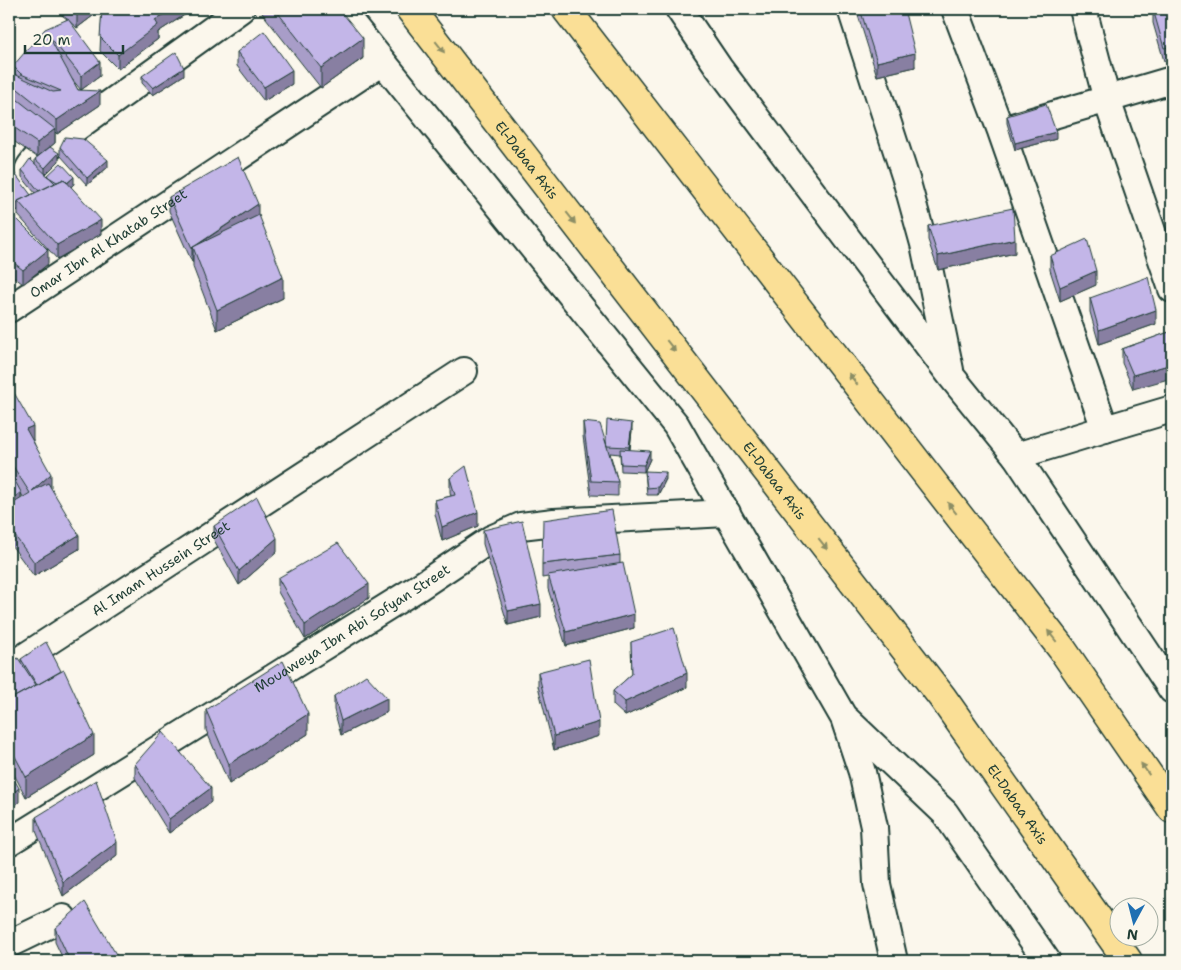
<svg xmlns="http://www.w3.org/2000/svg" width="1181" height="970" font-family="'Shantell Sans',sans-serif">
  <style>
    .lines { fill: none; stroke-linecap: round; stroke-linejoin: round }
    .minor-casing { stroke: #1f3d34; stroke-width: 30 }
    .motorway-casing { stroke: #1f3d34; stroke-width: 31 }
    .minor { stroke: #fbf7ec; stroke-width: 26 }
    .motorway { stroke: #fadf96; stroke-width: 28 }
    .wall { fill: #a89dc8; stroke: #1f3d34; fill-rule: evenodd }
    .shaded-wall { fill: #887fa2; stroke: #1f3d34 }
    .building { fill: #c3b6e8; stroke: #1f3d34 }
    .oneway { fill: #8c8e65 }
    .labels { text-anchor: middle; stroke-width: 4.5; stroke-linejoin: round; paint-order: stroke }
    .street-label { font-size: 14px; fill: #1f3d34; stroke: #fbf7ec }
  </style>
  <rect width="100%" height="100%" fill="#fbf7ec"/>
  <filter id="ink" filterUnits="userSpaceOnUse"><feTurbulence type="fractalNoise" baseFrequency=".02" numOctaves="2"/><feDisplacementMap in="SourceGraphic" scale="10" xChannelSelector="R" yChannelSelector="G"/><feConvolveMatrix kernelMatrix="1 2 1 2 8 2 1 2 1" color-interpolation-filters="sRGB"/></filter>
  <g filter="url(#ink)">
    <g class="lines">
      <g class="minor-casing">
        <g id="minor">
          <path d="M340 9 676 425 844 718 862 772 874 827 877 884 894 961"/>
          <path d="M679 9 719 68 951 376 1016 456 1172 690"/>
          <path d="M851 9 906 179 924 244 950 370"/>
          <path d="M955 9 1001 131 1105 429 1016 456"/>
          <path d="M1083 9 1107 100 1172 289"/>
          <path d="M1016 126 1172 80"/>
          <path d="M34 197C21 175 26 168 44 151L241 9"/>
          <path id="s1" d="M9 309 382 62"/>
          <path d="M1105 429 1172 409"/>
          <path id="s2" d="M9 667 464 371"/>
          <path d="M847 720 945 813 1047 961"/>
          <path id="s3" d="M9 842 419 587 491 539 521 526 554 522 727 513"/>
          <path d="M9 944 63 918"/>
        </g>
      </g>
      <g class="motorway-casing">
        <g id="motorway">
          <path id="s4" d="M410 9 942 697 1128 961"/>
          <path d="M566 9 1062 649 1172 809"/>
        </g>
      </g>
      <use href="#minor" class="minor"/>
      <use href="#motorway" class="motorway"/>
    </g>
    <path class="wall" d="M54 9H186V14L158 32V39L118 69 100 51 102 9 77 28 69 21 100 76 81 90 100 105 57 134 55 132V143L37 157 9 138V82L13 74V66L67 19ZM71 78 81 90H78Z
      M262 9H339L363 58 321 88 262 13Z
      M856 9H904L915 67 877 76Z
      M1153 9H1172V60L1164 61 1153 23Z
      M237 52 292 84 264 101 237 66Z
      M184 75 153 95 142 83V76Z
      M1007 116 1056 139 1015 150 1007 123Z
      M60 147 108 167 87 185 60 155Z
      M35 159 59 161 45 174 48 176 74 184 71 187 101 234 57 259 18 215V210L12 213 9 209V174L31 195 35 193 22 177V170L35 164Z
      M169 197 258 216 283 298 217 330 193 267V262H192L169 211Z
      M9 215 48 264 23 284 9 273Z
      M928 226 1015 253 938 270 928 240Z
      M1050 256 1096 285 1060 301 1050 270Z
      M1090 298 1156 324 1099 344 1090 312Z
      M1172 331 1133 389 1122 363V349Z
      M9 384 33 440 51 489 79 549 34 576 9 542ZM21 493 23 497 21 499Z
      M583 422 606 441 632 430 630 450 650 459 644 472 621 471 620 454 610 453 618 482V496L591 495 583 436Z
      M645 471 666 479 658 495H647Z
      M450 478 478 526 442 541 435 514V500L451 496 450 492Z
      M214 526 277 552 239 585 214 540Z
      M483 530 541 617 508 625 483 544Z
      M620 555V563L634 628 566 646 548 589V577L542 578V564Z
      M278 578 369 598 305 639 278 592Z
      M631 642 687 687 625 716 613 705V691L632 674Z
      M21 659 94 755 26 797 9 765V663L21 662Z
      M538 672 599 736 554 750 538 686Z
      M334 696 387 712 341 735 334 710Z
      M206 710 308 734 229 784 206 730Z
      M135 764 211 802 169 833 135 778Z
      M36 817 117 856 63 896 36 831Z
      M55 928 120 961H64L55 942Z"/>
    <path class="shaded-wall" d="M83 9H102L77 28V14Z
      M172 9H186V14L158 32V39L118 69V55L155 20Z
      M363 38V58L321 88V68Z
      M915 53V67L877 76V62Z
      M100 62V76L81 90V76Z
      M184 68V75L153 95V88Z
      M292 70V84L264 101V87Z
      M100 91V105L57 134V120Z
      M55 129V143L37 157V143Z
      M1056 132V139L1015 150V143Z
      M59 153V161L45 175V168Z
      M108 160V167L87 185V178Z
      M74 177V184L64 193V186Z
      M18 203V210L12 213V206Z
      M258 204V218L193 248Z
      M101 220V234L57 259V245Z
      M1015 239V253L938 270V256Z
      M192 248H193V262H192Z
      M48 250V264L23 284V270Z
      M1096 271V285L1060 301V287Z
      M283 277V298L217 330V310Z
      M1156 310V324L1099 344V330Z
      M1172 364V378L1133 389V375Z
      M632 423V430L629 454V447Z
      M33 426V440L26 443V429Z
      M650 451V459L644 472V465Z
      M666 472V479L658 495V487Z
      M51 474V488L32 491Z
      M21 492V506L9 516V502Z
      M478 512V526L442 541V527Z
      M79 535V549L34 576V562Z
      M277 538V552L239 585V571Z
      M369 584V598L305 639V625Z
      M541 604V617L508 625V611Z
      M634 614V628L566 646V632Z
      M687 673V687L625 716V702Z
      M387 698V712L341 735V721Z
      M308 714V734L229 784V764Z
      M599 722V736L554 750V736Z
      M94 735V755L26 797V777Z
      M19 788V802L9 810V796Z
      M211 788V802L169 833V819Z
      M117 842V856L63 896V882Z"/>
    <path class="building" d="M71 9H83L77 14Z
      M102 9H172L155 20 158 25 118 55 100 37Z
      M275 9H339L363 38 321 68Z
      M860 9H904L915 53 877 62Z
      M1153 9H1172V46L1164 48Z
      M68 19 100 62 81 76 47 33 78 90 100 91 57 120 9 82V76L12 73 53 92 61 91 21 74 13 66 45 29Z
      M264 31 292 70 264 87 237 52Z
      M176 52 184 68 153 88 142 76Z
      M9 93 55 129 37 143 9 124Z
      M1046 104 1056 132 1015 143 1007 116Z
      M65 137 83 139 108 160 87 178 60 147Z
      M50 147 59 153 45 168 35 159Z
      M238 157 258 204 192 248 169 197Z
      M30 159 55 183 39 191 22 170Z
      M61 163 74 177 67 183 64 179 57 182 47 176Z
      M13 171 31 195 18 201V203L12 206 9 202V174Z
      M64 179 101 220 57 245 18 201Z
      M1013 208 1015 239 938 256 928 226Z
      M11 213 48 250 23 270 9 259V215Z
      M259 215 283 277 217 310 193 247Z
      M1087 239 1096 271 1060 287 1050 256Z
      M1148 277 1156 310 1099 330 1090 298Z
      M1172 331V364L1133 375 1122 349Z
      M9 384 33 426 26 429 51 474 32 491 48 483 79 535 34 562 9 528V506L30 493 9 460Z
      M607 420 632 423 629 447 607 446 606 441Z
      M583 422 600 424 618 482 591 481Z
      M620 449 650 451 644 465 621 464Z
      M466 466 478 512 442 527 435 500 455 495 450 478Z
      M9 470 21 492 9 502Z
      M645 471 666 472 658 487 647 488Z
      M257 497 277 538 239 571 214 526Z
      M612 510 620 555 542 564 543 520Z
      M522 521 541 604 508 611 483 530Z
      M338 543 369 584 305 625 278 578Z
      M623 563 634 614 566 632 548 575Z
      M674 628 687 673 625 702 613 691 632 674 631 642Z
      M46 642 61 671 37 685 21 659Z
      M18 658 36 685 9 700V663Z
      M589 659 599 722 554 736 538 672Z
      M283 661 308 714 229 764 206 710Z
      M64 670 94 735 26 777 9 745V700Z
      M366 675 387 698 341 721 334 696Z
      M163 732 211 788 169 819 135 764Z
      M9 771 19 788 9 796Z
      M96 780 117 842 63 882 36 817Z
      M85 902 120 961H70L55 928Z"/>
    <defs><path id="oneway-solid" d="M-6-.8H1V-3.2L6.5 0L1 3.2V.8H-6Z" transform="scale(1.25)"/></defs>
    <g class="oneway">
      <use href="#oneway-solid" transform="translate(440 47) rotate(52)"/>
      <use href="#oneway-solid" transform="translate(571 218) rotate(52)"/>
      <use href="#oneway-solid" transform="translate(671 346) rotate(52)"/>
      <use href="#oneway-solid" transform="translate(853 379) rotate(-128)"/>
      <use href="#oneway-solid" transform="translate(952 508) rotate(-128)"/>
      <use href="#oneway-solid" transform="translate(823 544) rotate(52)"/>
      <use href="#oneway-solid" transform="translate(1052 636) rotate(-128)"/>
      <use href="#oneway-solid" transform="translate(1145 769) rotate(-125)"/>
    </g>
  </g>
  <g class="labels">
    <g class="street-label">
      <text dy="5" stroke="none"><textPath href="#s4" startOffset="191">El-Dabaa Axis</textPath></text>
      <text dy="5" stroke="none"><textPath href="#s1" startOffset="119">Omar Ibn Al Khatab Street</textPath></text>
      <text dy="5" stroke="none"><textPath href="#s4" startOffset="596">El-Dabaa Axis</textPath></text>
      <text dy="5" stroke="none"><textPath href="#s2" startOffset="181">Al Imam Hussein Street</textPath></text>
      <text dy="5" stroke="none"><textPath href="#s3" startOffset="404">Mouaweya Ibn Abi Sofyan Street</textPath></text>
      <text dy="5" stroke="none"><textPath href="#s4" startOffset="1001">El-Dabaa Axis</textPath></text>
    </g>
  </g>
  <rect width="1181" height="970" fill="none" stroke="#fbf7ec" stroke-width="30"/>
  <rect x="15" y="15" width="1151" height="940" fill="none" stroke="#1f3d34" stroke-width="2" filter="url(#ink)"/>
  <g transform="translate(1134 922) rotate(187)"><circle r="24" fill="#fbf7ec" stroke="#a3ada2"/>
  <path d="M0-4L9 19L0 12L-9 19Z" fill="#1f6fb2"/>
  <text y="-8" font-size="14" font-weight="bold" text-anchor="middle" fill="#1f3d34">N</text>
  </g>
  <path d="M25 45v8h98v-8" fill="none" stroke="#1f3d34" stroke-width="2.5"/>
  <text x="32" y="45" font-size="15" fill="#1f3d34" stroke="#fbf7ec" stroke-width="4" paint-order="stroke">20 m</text>
</svg>
